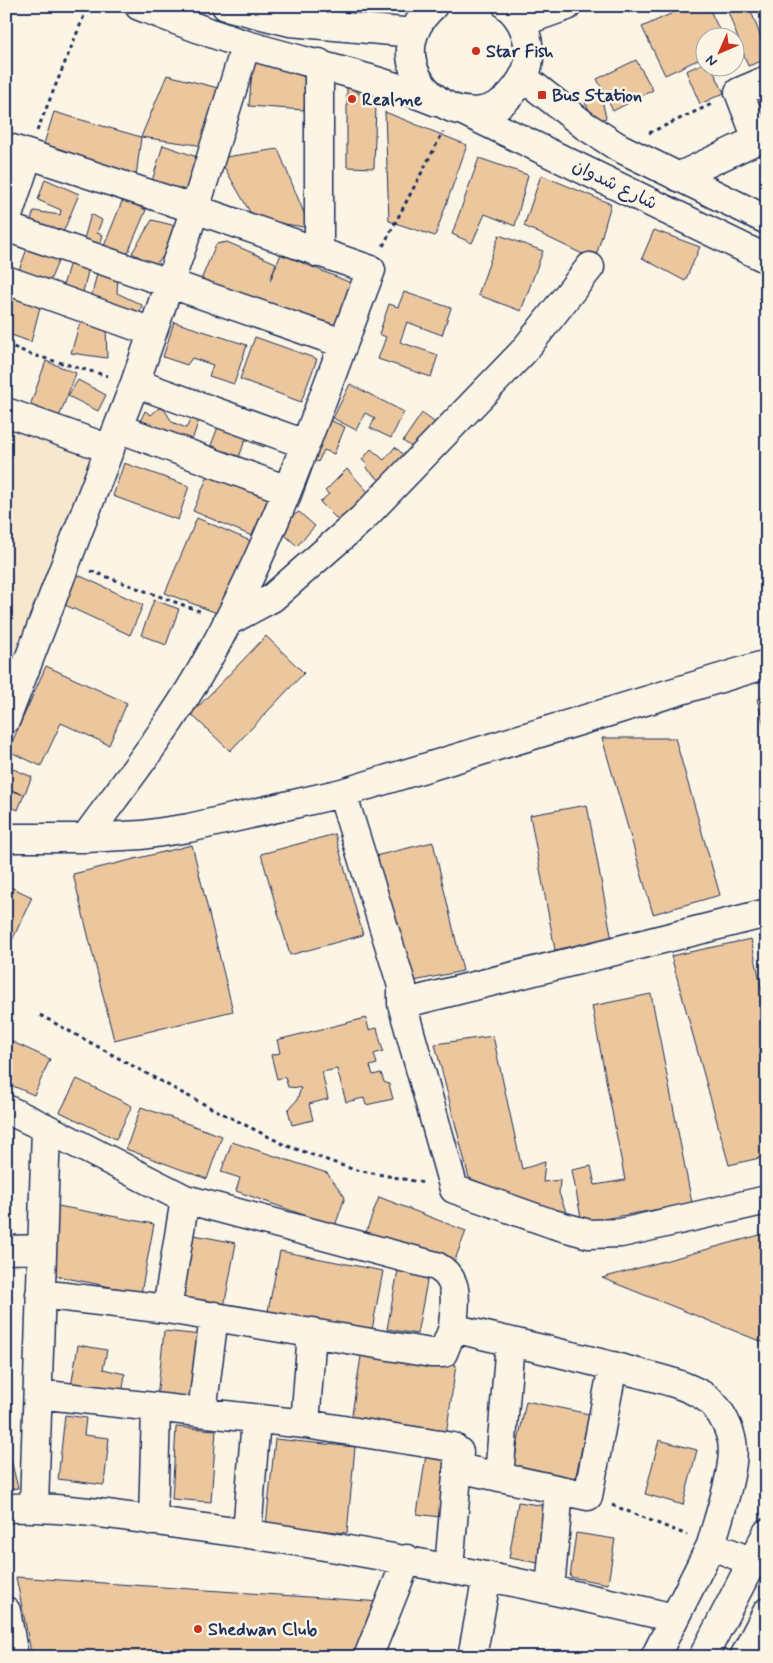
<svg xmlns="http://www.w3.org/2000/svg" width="773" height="1663" font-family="Mynerve,'Playpen Sans Arabic',sans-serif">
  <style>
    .built { fill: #f7e7cf }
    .building { fill: #ecc79d; stroke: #1b2f5e }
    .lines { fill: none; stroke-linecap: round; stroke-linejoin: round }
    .minor-casing { stroke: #1b2f5e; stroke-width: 31 }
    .tertiary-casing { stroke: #1b2f5e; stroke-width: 31 }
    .secondary-casing { stroke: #1b2f5e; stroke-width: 31 }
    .path { stroke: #1b2f5e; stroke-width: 3; stroke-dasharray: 4 4; stroke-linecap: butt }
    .minor { stroke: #fcf5e5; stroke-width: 28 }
    .tertiary { stroke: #fcf5e5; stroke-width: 28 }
    .secondary { stroke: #fcf5e5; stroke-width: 28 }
    .poi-dot { fill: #c8321e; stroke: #fcf5e5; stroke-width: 2 }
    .labels { text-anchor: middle; stroke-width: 5; stroke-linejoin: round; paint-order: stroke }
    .poi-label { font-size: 18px; font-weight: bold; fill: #1b2f5e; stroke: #fcf5e5; text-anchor: start }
    .street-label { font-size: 18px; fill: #1b2f5e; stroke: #fcf5e5 }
  </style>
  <rect width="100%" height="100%" fill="#fcf5e5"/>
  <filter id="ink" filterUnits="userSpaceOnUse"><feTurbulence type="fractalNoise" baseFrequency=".02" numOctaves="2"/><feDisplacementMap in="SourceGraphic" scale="10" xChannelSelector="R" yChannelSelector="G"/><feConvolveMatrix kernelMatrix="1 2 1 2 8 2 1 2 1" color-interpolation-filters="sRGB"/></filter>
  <g filter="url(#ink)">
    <path class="built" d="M6 423 97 453 6 694Z"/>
    <path class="building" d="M345 6H379L371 17 342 13Z
      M688 6H708L723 38H706V56L665 75 642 27Z
      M726 6H749L767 53V59L748 66Z
      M762 6H767V18Z
      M253 59 308 78 304 110 249 106Z
      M636 60 653 90 613 111 597 79Z
      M706 62V68H712L724 93 700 104 686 71Z
      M167 75 226 90 204 146 141 137Z
      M347 85 376 105 374 168 347 167Z
      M598 89 601 95 606 118 596 121 585 103Z
      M54 112 141 137 136 177 43 147Z
      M385 112 467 145 435 236 389 221Z
      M163 145 200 158 191 197 152 181Z
      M278 149 310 228 254 219 219 158Z
      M479 158 528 175 515 226 485 214 472 243 452 234Z
      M541 175 611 204 595 260 524 226Z
      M45 179 79 194 60 240 28 229 34 211 60 215 61 210 38 200Z
      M123 199 146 210 124 262 102 251Z
      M91 214 102 220 97 233 103 235 97 253 82 246Z
      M152 220 184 228 176 245 154 265 132 253Z
      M654 230 700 247 685 281 642 258Z
      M499 235 543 251 521 311 478 295Z
      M30 241 62 252 49 283 19 270Z
      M227 242 276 263 270 281 281 254 356 285 333 337 198 287 216 244Z
      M72 255 90 263 82 296 62 289Z
      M98 269 118 274 117 293 142 305 137 323 90 303Z
      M404 292 451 308 442 335 407 322 400 342 438 355 431 377 378 359 386 337 379 334 389 304 398 307Z
      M6 293 42 299 31 342 6 333Z
      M81 319 106 327 107 358 71 353Z
      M174 322 247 345 234 384 209 376 213 365 192 358 187 365 163 357Z
      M255 337 317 359 301 402 240 379Z
      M46 361 76 373 56 425 27 414Z
      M78 380 106 395 98 411 68 396Z
      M350 384 404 412 391 438 370 428 375 418 365 413 356 430 333 418Z
      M159 408 164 409 172 422 186 428 192 418 199 420 188 452 182 439 172 433 167 443 136 430 145 411 151 415Z
      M422 413 445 430 420 453 403 441Z
      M323 417 345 427 334 454 324 450 318 462 306 457Z
      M220 422 267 440 264 447 245 440 236 466 213 460 218 448 211 445Z
      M395 447 406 457 383 483 366 468 368 465 362 460 371 449 384 460Z
      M305 460 314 464 298 508 289 505Z
      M124 463 189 486 178 520 113 496Z
      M347 469 369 493 340 522 320 502 329 494 325 491Z
      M210 471 269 496 252 536 193 511Z
      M286 509 294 515 299 512 315 526 297 546 276 527Z
      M197 518 253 542 222 615 165 593Z
      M76 574 143 605 130 635 63 604Z
      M154 600 179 609 166 645 141 635Z
      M266 636 304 673 230 751 191 714Z
      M46 666 127 703 109 745 61 723 41 766 8 751Z
      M767 697V737L757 699Z
      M602 738H675L720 895 653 914Z
      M11 768 32 777 24 795 6 788V778Z
      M6 788 24 795 18 810 6 805Z
      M587 805 612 940 555 950 530 815Z
      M335 834 363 935 290 955 261 854Z
      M433 842 463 971 409 982 371 857Z
      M192 845 233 1011 114 1040 73 874Z
      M6 885 32 897 6 954Z
      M751 939 767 1014V1164L764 1157 729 1165 671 956Z
      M651 994 692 1203 582 1223 572 1170 591 1166 595 1185 625 1180 592 1006Z
      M366 1018 369 1030 377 1028 383 1051 374 1054 377 1064 370 1066 373 1075 381 1073 384 1082 389 1084 393 1099 366 1105 364 1098 346 1102 337 1069 322 1072 328 1099 309 1104 313 1120 292 1125 288 1110 297 1100 301 1088 288 1087 285 1077 277 1079 271 1055 280 1053 277 1040Z
      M493 1036 522 1169 545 1162 543 1182 560 1180 559 1193 568 1217 469 1178 435 1044Z
      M6 1039 50 1059 34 1095 6 1083Z
      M77 1079 132 1106 116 1139 60 1112Z
      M141 1107 222 1136 207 1179 126 1149Z
      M232 1142 327 1173 345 1197 335 1226 236 1191 240 1178 221 1172Z
      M379 1197 466 1231 453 1265 366 1232Z
      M58 1206 154 1224 141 1293 46 1274Z
      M184 1233 236 1243 224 1307 173 1297Z
      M767 1233V1344L602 1278Z
      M280 1251 383 1271 372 1330 268 1311Z
      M399 1265 429 1271 417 1334 387 1329Z
      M164 1331 201 1335 194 1397 186 1401 157 1398Z
      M78 1345 107 1350 103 1369 125 1374 122 1396 71 1387Z
      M362 1350 456 1365 446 1435 351 1420Z
      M526 1401 589 1414 574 1485 512 1473Z
      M65 1415 86 1418 84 1435 109 1438 104 1485 58 1479Z
      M176 1427 216 1430 211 1502 172 1499Z
      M275 1439 355 1447 347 1533 266 1525Z
      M6 1440 18 1488 6 1490Z
      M659 1440 697 1450 683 1505 645 1494Z
      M427 1448 450 1452 440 1517 417 1514Z
      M518 1502 546 1506 538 1563 509 1558Z
      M576 1533 615 1539 608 1584 570 1577Z
      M16 1577 381 1602 357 1657H32Z"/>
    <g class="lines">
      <g class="minor-casing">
        <path id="minor" d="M757 139 739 92 767 80
          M6 147 195 209 371 270C319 405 274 545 201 671 167 730 125 783 85 838H6
          M678 177 767 135
          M6 222 28 155
          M6 227 342 343
          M319 253V63
          M6 280 152 332
          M135 383 305 444
          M6 412 110 449
          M118 428 287 490
          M227 622 272 598 362 519 523 352 590 267
          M767 664 342 793 402 986V1004L454 1189 553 1224 589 1234 621 1233 767 1200
          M6 719 135 383 195 209 246 45
          M85 838 142 835 189 828 342 793
          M402 1004 767 913
          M6 1109 46 1128
          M185 1199 436 1266C462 1280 454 1303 453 1328
          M6 1250 42 1249
          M40 1294 167 1309
          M38 1394 305 1424 453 1447 459 1452 449 1568
          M202 1412 214 1316
          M305 1424 312 1332
          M458 1468 588 1496 613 1366
          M499 1477 510 1342
          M34 1507 46 1128 185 1199 167 1309 431 1353H443L453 1328C513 1343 574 1355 634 1372 657 1378 681 1383 702 1395 718 1404 728 1424 732 1441 737 1467 718 1518 711 1545
          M6 1508C70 1506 135 1518 198 1527 359 1548 516 1581 674 1618
          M153 1521 156 1409
          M247 1533 256 1419
          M550 1589 559 1490
          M6 1611 14 1657
          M368 1657 407 1559
          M472 1657 487 1576
          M655 1657 711 1545 752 1562"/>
      </g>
      <g class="tertiary-casing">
        <path id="tertiary" d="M522 22 567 6"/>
      </g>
      <g class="secondary-casing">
        <path id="secondary" d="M139 6C174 19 210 34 247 45 311 64 375 77 437 102
          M226 6 290 22 414 33
          M433 6C366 68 468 154 516 88 523 79 529 69 529 57 529 37 523 19 507 6
          M524 78 584 125 618 147 767 220
          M463 111 767 259
          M703 1657 767 1533
          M744 1657 767 1612"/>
      </g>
      <path class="path" d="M37 131 88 6
        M649 133 714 103
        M383 246 443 132
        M6 344 33 355 108 376
        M91 571 202 612
        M40 1015 184 1094 285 1145 352 1169 424 1183
        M612 1505 687 1535"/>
      <use href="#minor" class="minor"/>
      <use href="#tertiary" class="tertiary"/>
      <use href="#secondary" class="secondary"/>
    </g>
  </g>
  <g class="poi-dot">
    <circle cx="476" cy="51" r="5"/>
    <rect x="537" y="90" width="10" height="10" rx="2.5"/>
    <circle cx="352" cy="99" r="5"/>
    <circle cx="198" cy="1629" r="5"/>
  </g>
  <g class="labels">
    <g class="poi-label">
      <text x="486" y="57">Star Fish</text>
      <text x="552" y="101">Bus Station</text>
      <text x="362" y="105">Realme</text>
      <text x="208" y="1635">Shedwan Club</text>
    </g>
    <g class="street-label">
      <text transform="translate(615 184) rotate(26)" y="6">شارع شدوان</text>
    </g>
  </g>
  <rect width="773" height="1663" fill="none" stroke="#fcf5e5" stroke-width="25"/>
  <rect x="12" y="12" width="748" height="1638" fill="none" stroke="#1b2f5e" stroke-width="2" filter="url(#ink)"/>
  <g transform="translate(720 52) rotate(225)"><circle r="24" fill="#fcf5e5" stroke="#a2a6af"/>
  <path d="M0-4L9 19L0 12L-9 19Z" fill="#c8321e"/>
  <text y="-8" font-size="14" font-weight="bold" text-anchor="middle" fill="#1b2f5e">N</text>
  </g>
</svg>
